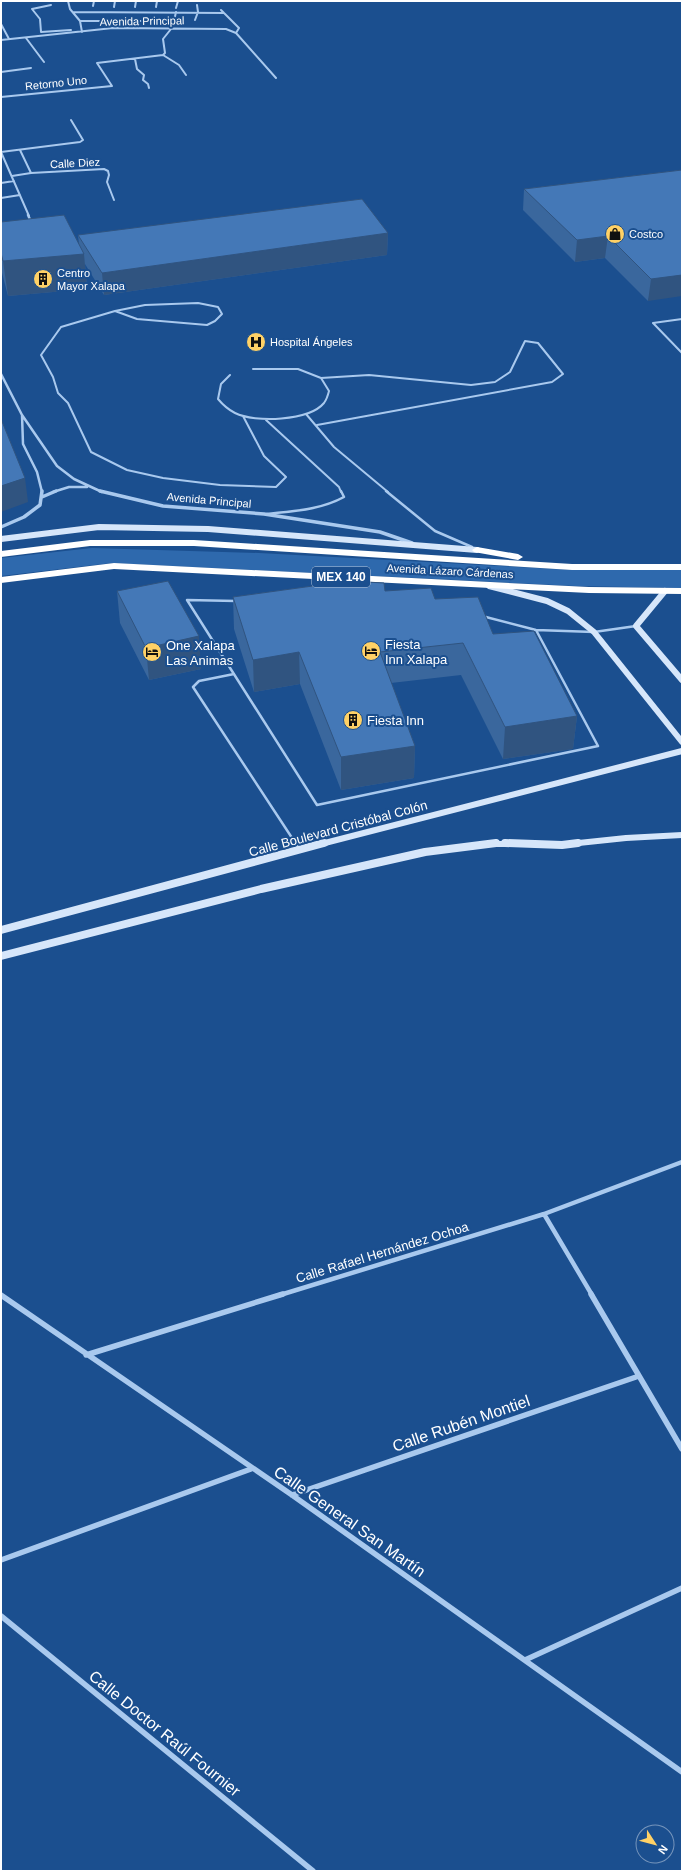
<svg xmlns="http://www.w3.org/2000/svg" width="683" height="1872" font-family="Helvetica,sans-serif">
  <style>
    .green { fill: #2e69ad }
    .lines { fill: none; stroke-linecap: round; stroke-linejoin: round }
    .lane-far2 { stroke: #a9c9ee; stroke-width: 2 }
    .lane-far1 { stroke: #a9c9ee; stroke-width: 2.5 }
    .lane { stroke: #a9c9ee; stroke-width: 3 }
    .street-far4 { stroke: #a9c9ee; stroke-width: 2 }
    .street-far3 { stroke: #a9c9ee; stroke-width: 2.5 }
    .street-far2 { stroke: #a9c9ee; stroke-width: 3.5 }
    .street-far1 { stroke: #a9c9ee; stroke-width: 4.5 }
    .street { stroke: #a9c9ee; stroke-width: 5.5 }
    .secondary-far1 { stroke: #d6e6fa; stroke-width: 6 }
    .secondary { stroke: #d6e6fa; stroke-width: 8 }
    .highway { fill: #fff; fill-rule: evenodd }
    .wall { fill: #3a679d }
    .shaded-wall { fill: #305480 }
    .building { fill: #4478b7; stroke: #305480 }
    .labels { text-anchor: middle; stroke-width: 4; stroke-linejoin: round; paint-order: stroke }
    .far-street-label { font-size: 11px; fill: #fff; stroke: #1b4f8f }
    .far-poi-label { font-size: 11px; fill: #fff; stroke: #1b4f8f; text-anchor: start }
    .shield { fill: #1b4f8f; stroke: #bbcadd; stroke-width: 1 }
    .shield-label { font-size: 12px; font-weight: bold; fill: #fff }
    .poi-label { font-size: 13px; fill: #fff; stroke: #1b4f8f; text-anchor: start }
    .street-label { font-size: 13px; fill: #fff; stroke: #1b4f8f }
    .near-street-label { font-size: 16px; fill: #fff; stroke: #1b4f8f }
  </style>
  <rect width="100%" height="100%" fill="#1b4f8f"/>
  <path class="green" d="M92 548 259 553 574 570H682V588L575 586 112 563 1 576V558Z"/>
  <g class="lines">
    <path class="lane-far2" d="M198 303 218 307 222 314 215 321 207 325 137 319 115 311 145 305Z
      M115 311 61 327 41 355 53 377 58 393 68 403 91 452 127 470 163 478 220 485 276 487 286 477 264 456 243 416
      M653 323 682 353
      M653 323 682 319
      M230 375 221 384 218 399C223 405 227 409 235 413 255 423 309 421 324 403 327 399 328 395 329 391L321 378 298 369H253
      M306 414 334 447 388 492
      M266 420 339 487 341 492
      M317 425 552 382 563 374 538 343 525 341 510 372 495 382 471 385 369 375 321 378"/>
    <path class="lane-far1" d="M386 491 435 531 472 547
      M267 514C294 511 320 510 344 497L341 491
      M236 601 187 600 317 805 598 746 536 630
      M482 616 536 630 594 632 636 626
      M234 674 199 681 193 687 296 844"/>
    <path class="lane" d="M295 843 298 848"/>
    <path class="street-far4" d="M68 1 70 9 80 21 82 32
      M51 5 32 9 40 19 41 32 71 30
      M93 6 94 1
      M114 7 115 1
      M135 7 136 1
      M156 7 157 1
      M176 8 178 1
      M221 10 239 28 236 33
      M73 12 224 13
      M195 20 198 12 197 5
      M80 21H174L176 12
      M1 24 9 39
      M26 38 44 62
      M1 40 113 28 226 29 236 33 276 78
      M163 55 179 65 186 75
      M163 55 165 53 163 39 171 29
      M135 59 137 69 144 75 143 80 148 84 149 88
      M1 72 31 68
      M1 97 112 86 97 63 163 55
      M20 150 31 173
      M12 176 31 173 104 169 108 171 109 175 107 182 114 200
      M1 183 14 181
      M1 198 20 195
      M29 216 1 152 80 142 83 140 71 120"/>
    <path class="street-far3" d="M28 215 32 224
      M1 374 22 415 57 466 74 479 102 492
      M22 415 23 444 37 472 42 492
      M53 492 69 487H87"/>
    <path class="street-far2" d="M100 491 163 506 264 514 380 532 412 543
      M42 497 56 491
      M1 527 24 517 40 505 42 491"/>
    <path class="street-far1" d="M544 1214 592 1295
      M280 1295 544 1214 682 1162"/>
    <path class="street" d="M591 1294 682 1449
      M1 1295 292 1495 682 1772
      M86 1355 283 1294
      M292 1495 639 1376
      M1 1560 251 1469
      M1 1616 313 1871
      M525 1660 682 1588"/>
    <path class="secondary-far1" d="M1 539 99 527 208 529 477 550
      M489 586 547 601 568 611 594 632 682 742
      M665 591 636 626 682 680
      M321 844 682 751
      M488 844H537
      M569 844 626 838 682 835"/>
    <path class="secondary" d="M505 843 562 845 578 843
      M1 930 324 843
      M1 956 261 889 425 852 496 843"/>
    <path class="highway" d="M90 540H194L572 564H682V570H572L194 546H90L1 557V551Z
      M477 547 518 554 523 557 518 560 474 552 472 550Z
      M114 563 589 587 682 588V594L589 593 114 569 1 583V577Z"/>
  </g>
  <path class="wall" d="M682 170 648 301 605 258 575 262 523 210 524 189Z
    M1 222 79 245 78 235 388 233 387 255 104 295 85 264 87 289 8 296 1 269Z
    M117 591 201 669 149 680 120 623Z
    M385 591 435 599 493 634 577 716 573 749 503 759 461 675 391 683 415 746 414 778 341 790 300 684 254 692 234 629 233 597Z"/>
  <path class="shaded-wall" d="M388 233 387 255 104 295 102 273Z
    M608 236 605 258 575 262 577 240Z
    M84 254 87 289 8 296 3 261Z
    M682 275V296L648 301 651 279Z
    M25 478 28 502 1 512V486Z
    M199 636 201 669 149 680 146 648Z
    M299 652 300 684 254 692 253 660Z
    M577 716 573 749 503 759 505 727Z
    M415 746 414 778 341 790V757Z"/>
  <path class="building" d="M682 170V275L651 279 608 236 577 240 524 189Z
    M362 199 388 233 102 273 78 235Z
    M64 215 84 254 3 261 1 253V222Z
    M1 419 25 478 1 486Z
    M168 581 199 636 146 648 117 591Z
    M349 581 384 583 385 591 431 588 435 599 478 597 493 634 534 631 577 716 505 727 463 643 380 652 415 746 341 757 299 652 253 660 233 597Z"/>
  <defs>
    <g id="shop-disc" transform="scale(1)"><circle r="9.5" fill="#ffd166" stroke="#1b4f8f"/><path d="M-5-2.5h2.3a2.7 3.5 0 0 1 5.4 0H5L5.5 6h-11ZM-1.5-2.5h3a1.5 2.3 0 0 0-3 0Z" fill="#111"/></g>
    <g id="building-disc" transform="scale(1)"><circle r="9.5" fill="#ffd166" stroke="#1b4f8f"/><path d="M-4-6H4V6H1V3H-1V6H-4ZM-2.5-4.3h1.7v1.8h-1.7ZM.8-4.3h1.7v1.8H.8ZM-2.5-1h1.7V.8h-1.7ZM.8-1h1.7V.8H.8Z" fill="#111"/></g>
    <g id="hospital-disc" transform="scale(1)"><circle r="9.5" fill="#ffd166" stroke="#1b4f8f"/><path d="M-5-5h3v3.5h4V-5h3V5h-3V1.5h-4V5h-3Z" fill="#111"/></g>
    <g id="hotel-disc" transform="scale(1)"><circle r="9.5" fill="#ffd166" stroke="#1b4f8f"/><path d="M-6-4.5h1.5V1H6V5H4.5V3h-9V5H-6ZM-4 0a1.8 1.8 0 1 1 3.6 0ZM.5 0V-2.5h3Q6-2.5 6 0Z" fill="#111"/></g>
  </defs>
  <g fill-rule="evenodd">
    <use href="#shop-disc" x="615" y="234"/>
    <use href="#building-disc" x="43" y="279"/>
    <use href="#hospital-disc" x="256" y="342"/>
    <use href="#hotel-disc" x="371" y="651"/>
    <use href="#hotel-disc" x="152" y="652"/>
    <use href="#building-disc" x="353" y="720"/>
  </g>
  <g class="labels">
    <g class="far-street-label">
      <text transform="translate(142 21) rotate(-1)" y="4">Avenida Principal</text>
      <text transform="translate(56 83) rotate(-6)" y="4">Retorno Uno</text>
      <text transform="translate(75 163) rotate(-3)" y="4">Calle Diez</text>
      <text transform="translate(209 500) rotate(5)" y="4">Avenida Principal</text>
      <text transform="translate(450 571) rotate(3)" y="4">Avenida Lázaro Cárdenas</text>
    </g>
    <g class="far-poi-label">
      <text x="629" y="238">Costco</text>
      <text x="57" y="277">Centro<tspan x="57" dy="13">Mayor Xalapa</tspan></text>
      <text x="270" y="346">Hospital Ángeles</text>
    </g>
    <rect class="shield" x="312" y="567" width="58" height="20" rx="3"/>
    <g class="shield-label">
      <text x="341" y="581">MEX 140</text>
    </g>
    <g class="poi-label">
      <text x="385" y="649">Fiesta<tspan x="385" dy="15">Inn Xalapa</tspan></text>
      <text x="166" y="650">One Xalapa<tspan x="166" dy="15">Las Animas</tspan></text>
      <text x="367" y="725">Fiesta Inn</text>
    </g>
    <g class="street-label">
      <text transform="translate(338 828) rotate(-15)" y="5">Calle Boulevard Cristóbal Colón</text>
      <text transform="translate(382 1252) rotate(-17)" y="5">Calle Rafael Hernández Ochoa</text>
    </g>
    <g class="near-street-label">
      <text transform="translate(461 1423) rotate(-19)" y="6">Calle Rubén Montiel</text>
      <text transform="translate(350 1521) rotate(35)" y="6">Calle General San Martín</text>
      <text transform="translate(165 1733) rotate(39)" y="6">Calle Doctor Raúl Fournier</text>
    </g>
  </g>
  <rect width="683" height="1872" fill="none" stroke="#ffffff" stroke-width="4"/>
  <g transform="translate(655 1844) rotate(126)"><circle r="19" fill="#1b4f8f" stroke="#7695bc"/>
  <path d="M0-3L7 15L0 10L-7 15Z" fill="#ffd166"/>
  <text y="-6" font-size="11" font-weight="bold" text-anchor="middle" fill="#ffffff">N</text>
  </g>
</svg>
